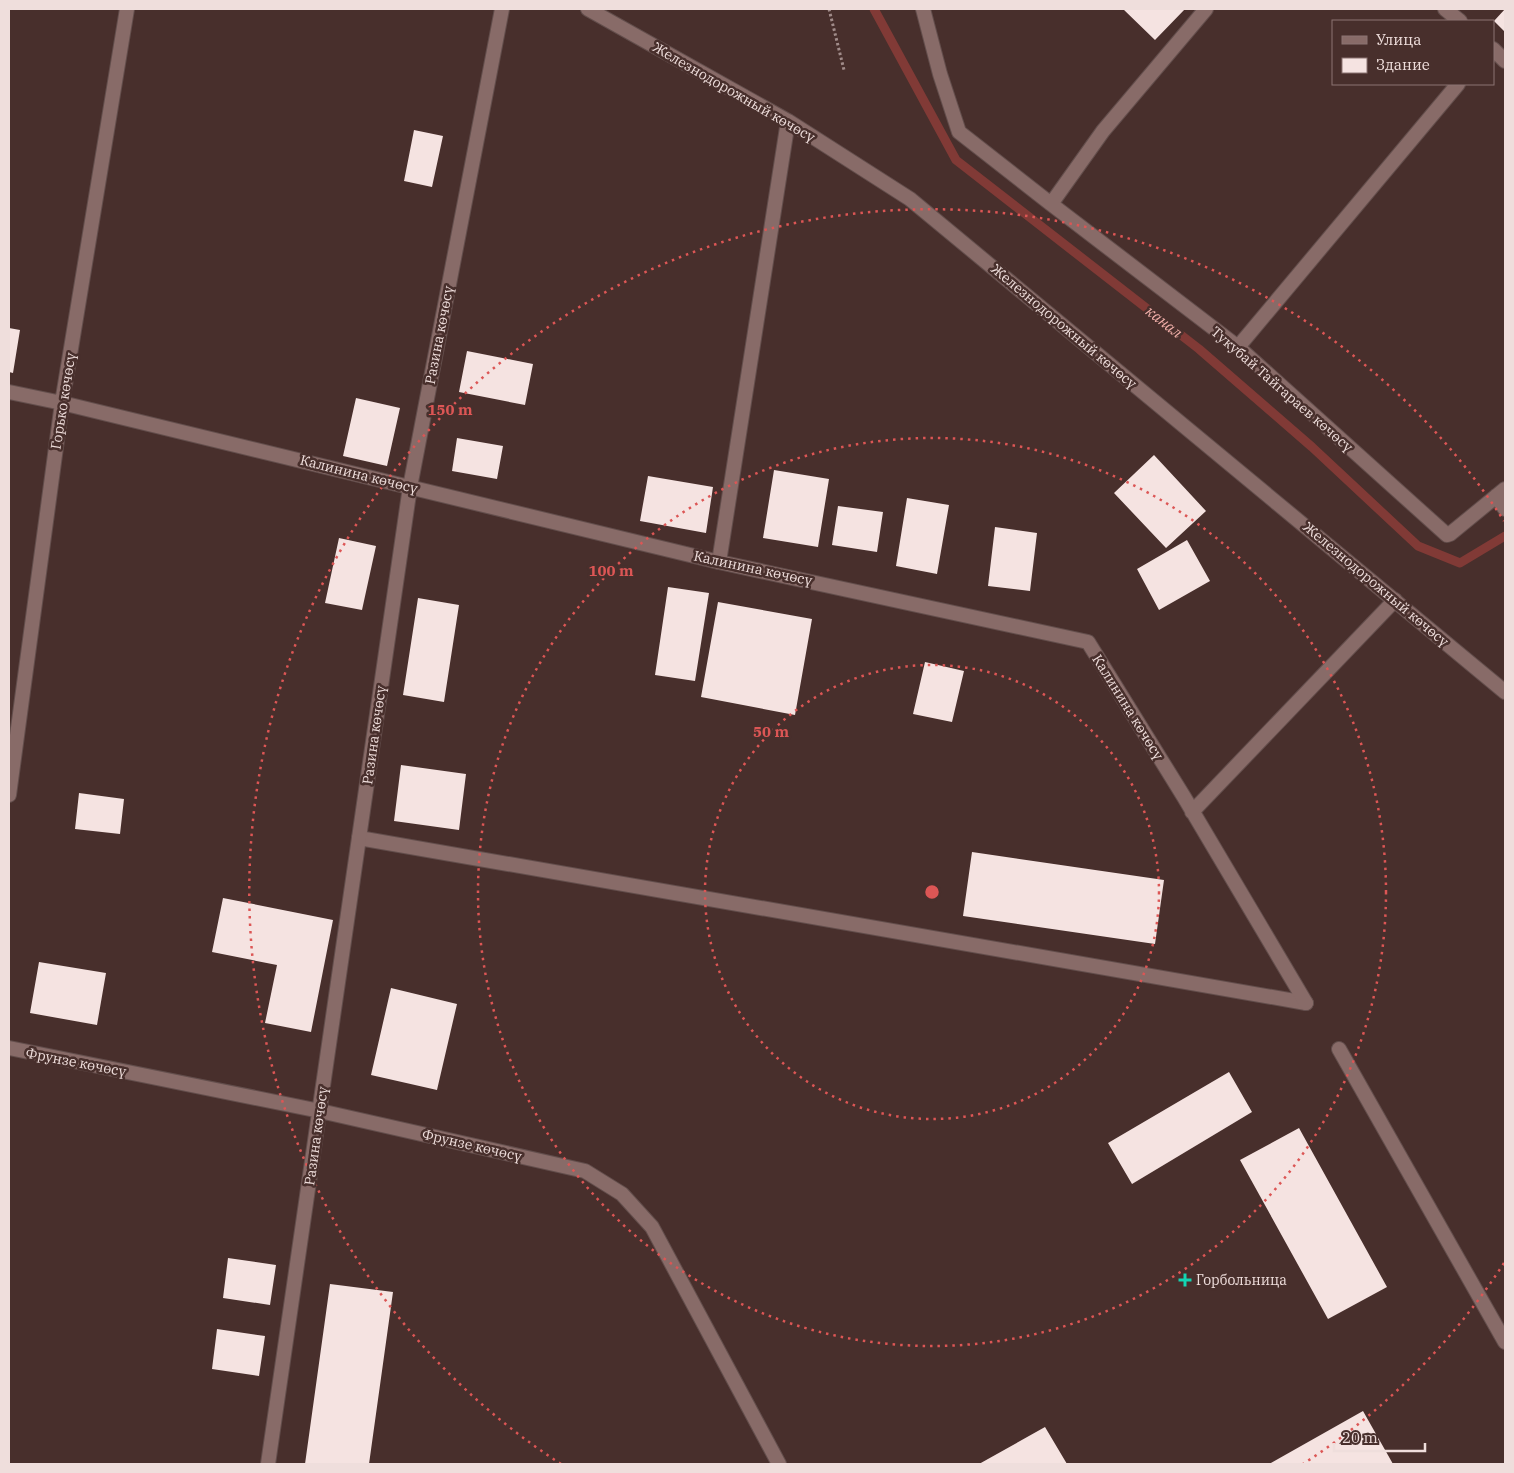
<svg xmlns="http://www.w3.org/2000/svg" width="1514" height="1473" font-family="'IBM Plex Serif',serif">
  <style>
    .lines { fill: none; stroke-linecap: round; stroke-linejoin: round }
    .stream { stroke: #813a36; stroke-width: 9 }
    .building { fill: #f5e3e1 }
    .service-casing { stroke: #634e4c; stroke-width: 16 }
    .minor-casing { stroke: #634e4c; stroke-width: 16 }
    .path { stroke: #a18c8a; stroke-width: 3; stroke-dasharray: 2.5 2.5; stroke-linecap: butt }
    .service { stroke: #886b68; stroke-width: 14 }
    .minor { stroke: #886b68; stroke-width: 14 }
    .ring { fill: none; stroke: #dc5655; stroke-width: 2.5; stroke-dasharray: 2.5 5 }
    .poi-dot { fill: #13d5b3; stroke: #482f2c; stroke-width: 2 }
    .labels { text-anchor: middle; stroke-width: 5; stroke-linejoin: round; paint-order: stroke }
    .street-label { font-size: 14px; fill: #efdedc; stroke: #482f2c }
    .poi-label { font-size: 14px; fill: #efdedc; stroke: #482f2c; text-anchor: start }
    .water-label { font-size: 15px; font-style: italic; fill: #f2b0aa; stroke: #482f2c }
    .centre { fill: #dc5655; stroke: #482f2c; stroke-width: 2.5 }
    .ring-label { font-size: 15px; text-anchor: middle; font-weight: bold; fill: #dc5655; stroke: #482f2c; stroke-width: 5; stroke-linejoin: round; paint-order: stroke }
  </style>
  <rect width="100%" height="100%" fill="#482f2c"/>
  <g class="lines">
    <path class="stream" d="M874 9 956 160 1199 349 1312 447 1418 546 1460 563 1505 536"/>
  </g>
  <path class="building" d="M1123 9H1185L1155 40Z
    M1505 9V32L1494 21Z
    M414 130 443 136 432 187 404 181Z
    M9 328 20 330 13 373 9 372Z
    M467 351 533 364 525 405 459 392Z
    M356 398 400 408 387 466 343 456Z
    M457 438 503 446 497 479 452 471Z
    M1154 455 1206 511 1166 548 1114 493Z
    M774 470 829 479 818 547 763 538Z
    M648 476 713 487 706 533 640 521Z
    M907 498 949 505 937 574 896 566Z
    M838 506 883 512 877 552 832 545Z
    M995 527 1037 533 1030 591 988 586Z
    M339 538 376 546 362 610 325 603Z
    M1187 540 1210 581 1159 610 1137 569Z
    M668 587 709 593 695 681 655 675Z
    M418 598 459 605 444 702 403 695Z
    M718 602 812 619 795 715 701 697Z
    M925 662 964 671 952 722 913 714Z
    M401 765 466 774 459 830 394 821Z
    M79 793 124 799 120 834 75 829Z
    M972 852 1164 880 1155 944 963 916Z
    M223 898 333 920 311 1032 265 1023 277 965 212 952Z
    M39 962 106 973 97 1025 30 1013Z
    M391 988 457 1004 437 1090 371 1075Z
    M1229 1072 1252 1112 1132 1184 1108 1143Z
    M1299 1128 1387 1287 1328 1319 1240 1160Z
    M228 1258 276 1265 270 1305 223 1298Z
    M330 1284 393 1292 369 1464H305Z
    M217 1329 265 1336 259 1376 212 1369Z
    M1363 1411 1393 1464H1269Z
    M1045 1427 1067 1464H979Z"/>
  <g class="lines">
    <g class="service-casing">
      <path id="service" d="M588 9 788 121 910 199 1505 692
        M1238 347 1458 84
        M719 562 788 121
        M359 838 1306 1003
        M1339 1049 1505 1342"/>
    </g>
    <g class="minor-casing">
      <path id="minor" d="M923 9 940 74 959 132 1051 204 1103 131 1206 9
        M1445 9 1460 21
        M1493 49 1505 61
        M1051 204 1238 347 1447 535 1450 534 1505 489
        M9 392 62 403 719 562 1088 642 1184 797 1306 1003
        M1496 496 1505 509
        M9 795 62 403 127 9
        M1192 812 1395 600
        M9 1048 320 1111 585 1171 622 1194 652 1227 779 1464
        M268 1464 410 487 502 9"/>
    </g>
    <path class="path" d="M829 9 844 70"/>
    <use href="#service" class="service"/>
    <use href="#minor" class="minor"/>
  </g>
  <g class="ring">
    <circle cx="932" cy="892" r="227"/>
    <circle cx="932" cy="892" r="454"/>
    <path d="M1504 1263A682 682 0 0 1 1303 1464M561 1464A682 682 0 1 1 1504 521"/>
  </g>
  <path class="poi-dot" d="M1182.5 1272.5h5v5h5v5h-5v5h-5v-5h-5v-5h5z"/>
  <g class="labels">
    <g class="street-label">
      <text transform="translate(734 92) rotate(30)" y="5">Железнодорожный көчөсү</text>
      <text transform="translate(1064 326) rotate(40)" y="5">Железнодорожный көчөсү</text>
      <text transform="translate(439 335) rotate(-79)" y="5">Разина көчөсү</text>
      <text transform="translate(1282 389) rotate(41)" y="5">Тукубай Тайгараев көчөсү</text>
      <text transform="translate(63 401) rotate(-81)" y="5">Горько көчөсү</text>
      <text transform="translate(359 474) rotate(14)" y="5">Калинина көчөсү</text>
      <text transform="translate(753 568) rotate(12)" y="5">Калинина көчөсү</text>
      <text transform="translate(1376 584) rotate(40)" y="5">Железнодорожный көчөсү</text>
      <text transform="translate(1128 707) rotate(58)" y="5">Калинина көчөсү</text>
      <text transform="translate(374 735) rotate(-82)" y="5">Разина көчөсү</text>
      <text transform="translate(76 1062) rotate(11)" y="5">Фрунзе көчөсү</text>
      <text transform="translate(316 1136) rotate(-82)" y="5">Разина көчөсү</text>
      <text transform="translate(472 1145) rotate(13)" y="5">Фрунзе көчөсү</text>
    </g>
    <g class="poi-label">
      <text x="1196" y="1285">Горбольница</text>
    </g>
    <g class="water-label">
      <text transform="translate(1164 322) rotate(38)" y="5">канал</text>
    </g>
  </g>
  <circle cx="932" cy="892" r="8" class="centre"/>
  <g class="ring-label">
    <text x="450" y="415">150 m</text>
    <text x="611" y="576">100 m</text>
    <text x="771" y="737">50 m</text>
  </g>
  <rect width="1514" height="1473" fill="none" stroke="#efdedc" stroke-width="20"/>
  <rect x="1332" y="20" width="162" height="65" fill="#482f2c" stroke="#8b7572"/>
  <rect x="1342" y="36" width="25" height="8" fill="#886b68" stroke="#8b7572"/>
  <text x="1376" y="45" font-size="15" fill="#efdedc">Улица</text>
  <rect x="1342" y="58" width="25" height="15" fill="#f5e3e1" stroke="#8b7572"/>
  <text x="1376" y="70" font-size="15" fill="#efdedc">Здание</text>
  <path d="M1334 1443v8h91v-8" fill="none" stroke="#efdedc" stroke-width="2.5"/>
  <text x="1342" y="1443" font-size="15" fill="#efdedc" stroke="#482f2c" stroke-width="4" paint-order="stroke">20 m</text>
</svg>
